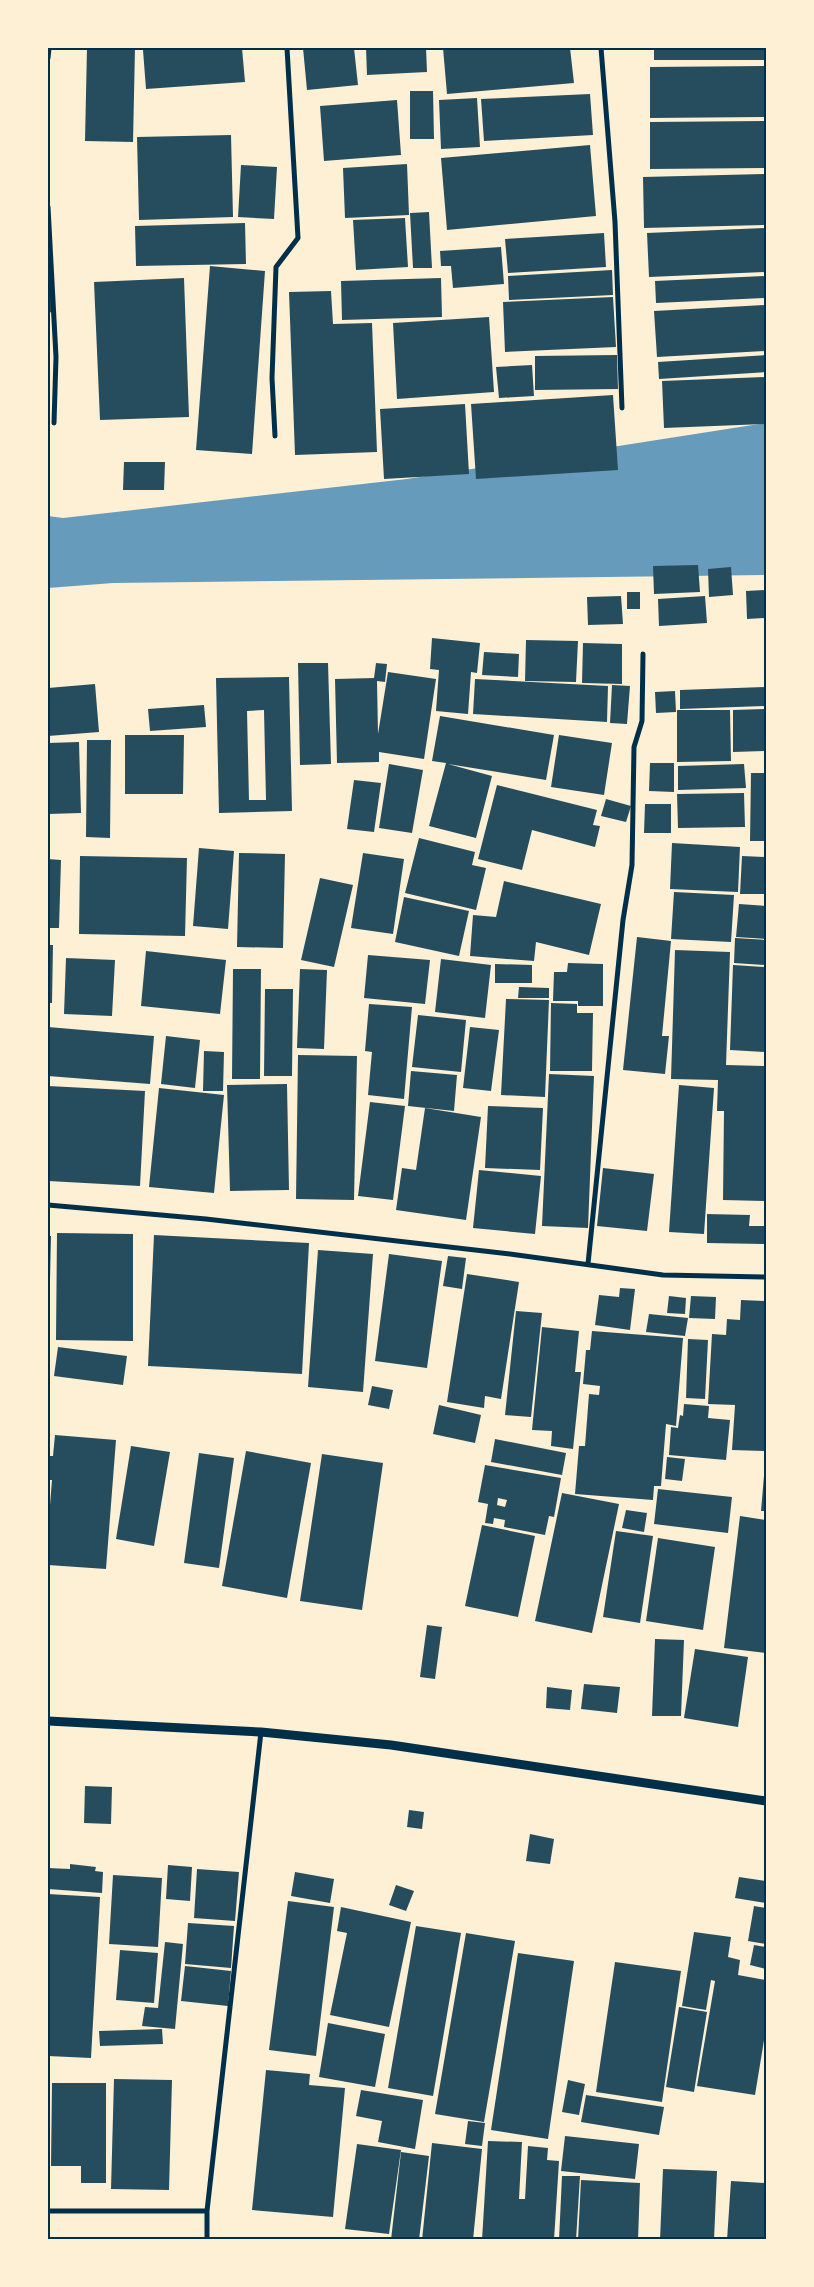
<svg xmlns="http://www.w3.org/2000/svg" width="814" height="2287" font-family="'Fira Sans',sans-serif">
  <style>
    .water { fill: #669bbc }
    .building { fill: #264d5e; fill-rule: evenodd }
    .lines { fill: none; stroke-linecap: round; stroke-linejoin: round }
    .minor { stroke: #003049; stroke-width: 5 }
    .tertiary { stroke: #003049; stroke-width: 9 }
    .neatline { fill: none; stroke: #003049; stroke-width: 2 }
  </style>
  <rect width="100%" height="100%" fill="#fdf0d5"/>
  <path class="water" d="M766 423V575L113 583 48 588V516L63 518 407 479Z"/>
  <path class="building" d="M87 48H135L133 142 85 141Z
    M185 48H242L245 82 146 89 143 50Z
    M303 48H354L358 85 307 90Z
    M366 48H426L427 72 367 75Z
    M443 48H570L574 83 447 94Z
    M654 48H766V60H654Z
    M766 66V117L650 118V67Z
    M410 91H433L434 139H410Z
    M590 94 593 135 484 141 481 99Z
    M477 98 480 147 441 149 439 100Z
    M397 100 401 155 324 161 320 106Z
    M766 121V168L650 169V122Z
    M231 135 233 217 139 220 137 137Z
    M590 145 596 216 447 230 441 158Z
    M407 164 409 215 345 218 343 168Z
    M241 165 277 167 274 219 238 217Z
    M766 174V225L644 228 643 177Z
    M429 212 432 268H413L410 213Z
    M405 218 408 267 356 270 353 220Z
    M245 223 246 264 136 266 135 226Z
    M766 228V272L649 277 647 233Z
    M604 233 606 267 508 273 505 239Z
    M501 247 504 284 453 288 451 266H441L440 251Z
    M49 258 52 312 48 313V259Z
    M210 266 265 271 252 454 196 450Z
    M612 270 613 295 509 300 508 276Z
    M766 276V298L656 303 655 281Z
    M184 278 189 417 100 420 94 282Z
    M441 278 442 317 342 320 341 281Z
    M331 291 333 324 372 323 377 452 295 455 289 292Z
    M613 297 616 347 505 352 503 302Z
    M766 305V351L657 357 654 311Z
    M489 317 494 392 397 399 393 323Z
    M617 355 618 389 535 390V356Z
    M766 355V372L659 379 658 362Z
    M532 365 534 396 499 398 496 367Z
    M766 377V424L664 428 662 381Z
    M613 395 618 470 476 479 471 404Z
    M465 404 469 474 384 479 380 409Z
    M124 462H165L164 490H123Z
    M698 565 700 592 654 594 653 566Z
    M731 567 733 595 709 597 708 569Z
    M766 590V618L747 619 746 591Z
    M627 592H640V609H627Z
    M621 596 623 624 588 625 587 597Z
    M705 596 707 623 659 626 658 599Z
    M432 638 480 643 477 673 471 672 468 714 436 711 439 670 430 669Z
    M526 640 578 641 576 682 525 681Z
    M583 643 622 644V684L582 683Z
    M484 652 519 654 518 677 482 675Z
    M298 663H328L331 764 300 765Z
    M376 663 387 664 385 682 377 681 378 734 388 672 436 679 424 759 379 752V762L337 763 335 679 374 678Z
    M289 677 292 811 219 813 216 678ZM264 710 266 800H249L247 711Z
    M475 679 608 686 607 722 473 714Z
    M95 684 99 732 48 736V688Z
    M612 685 630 686 627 724 610 723Z
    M766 687V706L680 709V690Z
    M675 691 676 712 656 713 655 692Z
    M204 705 206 727 150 731 148 709Z
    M766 709V751L733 752V710Z
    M677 710H730L731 761 677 762Z
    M440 716 554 735 546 780 448 764 492 776 476 838 429 826 446 763 432 761Z
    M125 735H184L183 794H125Z
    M559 735 612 743 604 795 551 787Z
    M87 740H111L110 838 86 837Z
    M79 742 81 813 48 814V743Z
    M650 763H674V792L649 791Z
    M389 764 423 770 412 833 379 828Z
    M744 764 746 788 678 790V766Z
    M751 773H766V841H750Z
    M354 780 381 783 374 832 347 829Z
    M497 785 597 810 593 825 600 826 595 847 532 830 522 870 478 859Z
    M744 793 745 827 678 828 677 794Z
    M606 799 631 806 626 822 601 816Z
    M645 804H671V833H644Z
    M419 838 475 852 472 865 486 868 476 910 405 893Z
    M672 843 740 847 738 892 670 889Z
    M199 848 234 851 228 929 193 926Z
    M239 853 285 854 283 948 237 947Z
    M363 853 404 859 393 934 351 928Z
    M80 856 187 858 185 936 79 934Z
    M742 856 766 857 765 894H740Z
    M48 859 61 860 59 928H48Z
    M320 878 353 885 334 967 301 960Z
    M504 881 601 904 589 955 536 942 534 961 470 956 473 915 496 917Z
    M674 892 734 895 731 942 671 939Z
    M404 897 469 911 459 956 395 942Z
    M739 904 766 906V939L736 937Z
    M637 937 671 941 662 1036H669L665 1074 623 1070Z
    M735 938 766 940V965L734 963Z
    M48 945H53L52 1003H48Z
    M675 950 730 952 726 1065 766 1066V1201L723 1200 724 1111H717L718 1080 671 1079Z
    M146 951 226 960 220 1014 141 1006Z
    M368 955 430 960 425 1004 364 998Z
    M66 958 115 960 112 1016 64 1014Z
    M441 959 491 965 485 1018 435 1012Z
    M568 963 603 964V1006H578V1001H553L554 972H567Z
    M495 964 532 965V983H495Z
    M733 965 766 967V1052L730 1050Z
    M233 969H261L260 1079H232Z
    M300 969 327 970 324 1049 297 1048Z
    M519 987 549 988V998H518Z
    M265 989H293L292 1076H264Z
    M506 999 549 1000 545 1097 501 1095Z
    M551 1003 577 1004V1013H593L592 1071H550Z
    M369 1004 412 1007 404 1099 368 1095 372 1052 365 1051Z
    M418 1015 466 1020 461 1072 412 1067Z
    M48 1027 154 1036 150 1084 48 1076Z
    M470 1027 499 1030 491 1091 463 1088Z
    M166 1036 200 1040 195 1088 161 1084Z
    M204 1051 224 1052 223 1091H203Z
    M298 1055 357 1056 354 1200 296 1199Z
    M411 1071 457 1075 454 1111 408 1106Z
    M549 1074 594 1076 588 1228 542 1226Z
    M287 1084 289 1190 230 1191 227 1085Z
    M679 1085 714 1088 704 1234 669 1232Z
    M48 1086 145 1091 140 1186 48 1181Z
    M159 1088 224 1095 214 1193 149 1187Z
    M370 1102 405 1106 393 1200 358 1196Z
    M488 1106 543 1108 540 1170 485 1168Z
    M425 1108 481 1117 466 1220 396 1210 402 1168 416 1170Z
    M603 1168 654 1174 647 1231 597 1226Z
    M479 1170 541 1176 535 1234 473 1228Z
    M707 1214 750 1215 749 1226H766V1244L707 1243Z
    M57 1233 133 1234V1341L56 1340Z
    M154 1235 309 1243 302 1374 148 1366Z
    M48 1236H51L49 1322H48Z
    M318 1250 373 1254 363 1392 308 1387Z
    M389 1254 442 1261 427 1368 375 1361Z
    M448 1256 466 1258 462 1289 443 1286Z
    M467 1274 519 1282 501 1399 485 1396 484 1408 447 1402Z
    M620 1288 635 1289 630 1330 595 1325 599 1295 619 1297Z
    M669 1296 686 1298 685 1314 667 1313Z
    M691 1296 716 1297 715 1319 689 1318Z
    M741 1300 766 1301V1451L732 1450 735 1405 708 1404 712 1334 726 1335 727 1319 740 1320Z
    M516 1311 542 1313 531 1417 505 1415Z
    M649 1314 688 1318 685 1336 646 1332Z
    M542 1327 579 1331 575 1372H581L573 1449 551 1446 552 1431 532 1430Z
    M592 1331 683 1338 676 1426 666 1424 661 1486H654L653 1500 575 1494 579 1446H585L589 1394 599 1395 600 1386 583 1384 586 1350H590Z
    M688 1339 708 1340 705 1399 686 1398Z
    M58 1347 127 1356 123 1385 54 1376Z
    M372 1386 393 1390 389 1409 368 1405Z
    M684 1404 709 1406 708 1418 730 1420 726 1460 669 1455 671 1427 678 1428 680 1415 683 1416Z
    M439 1405 481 1415 475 1443 433 1434Z
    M55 1435 116 1440 106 1569 48 1565V1530L52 1480H48V1456H53Z
    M495 1439 566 1453 562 1475 491 1462Z
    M131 1446 170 1452 154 1546 116 1539Z
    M246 1451 311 1463 287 1598 222 1586Z
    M199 1453 234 1458 219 1568 184 1563Z
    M322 1454 383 1463 362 1610 300 1601Z
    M667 1457 685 1459 682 1481 665 1479Z
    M765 1464H766V1511H761Z
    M485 1465 561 1478 554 1517 549 1516 545 1535 504 1527 505 1520 494 1518 493 1524 485 1523 488 1504 478 1502ZM498 1498 507 1500 505 1507 497 1505Z
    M658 1489 732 1497 728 1533 654 1524Z
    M562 1493 619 1504 592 1633 535 1621Z
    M626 1510 647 1513 644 1532 622 1528Z
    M740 1516 766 1520V1653L724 1648Z
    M482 1525 535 1536 518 1617 465 1606Z
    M616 1531 653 1536 640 1623 603 1617Z
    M658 1538 715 1547 703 1630 646 1621Z
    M427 1625 442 1627 435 1679 420 1677Z
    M655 1639 684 1640 681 1716H652Z
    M695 1649 748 1657 738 1727 684 1718Z
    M584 1684 620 1687 617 1713 581 1709Z
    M547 1687 572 1690 570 1710 546 1708Z
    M85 1786 112 1787 111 1824 84 1823Z
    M409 1810 424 1812 422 1829 407 1827Z
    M530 1834 554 1839 550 1864 526 1861Z
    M70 1864 96 1867 95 1871 103 1872 102 1893 48 1889V1868L70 1869Z
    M168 1865 192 1867 190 1901 166 1899Z
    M197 1869 239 1872 235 1921 194 1918Z
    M295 1872 334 1879 330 1903 291 1896Z
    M113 1875 162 1878 158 1947 109 1944Z
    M739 1877 766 1881V1903L735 1898Z
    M396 1885 414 1891 406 1911 389 1905Z
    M48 1894 100 1897 91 2058 48 2056Z
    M288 1901 334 1907 316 2056 269 2050Z
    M754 1906 766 1908V1944L748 1941Z
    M341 1907 411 1922 389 2027 330 2015 347 1933 337 1931Z
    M188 1923 234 1926 231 1968 185 1964Z
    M416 1926 461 1933 433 2096 388 2088Z
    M694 1932 731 1937 728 1957 740 1960 738 1975 766 1980V2028L755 2095 697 2086 715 1981 711 1980 706 2010 682 2006Z
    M466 1933 515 1941 484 2122 435 2114Z
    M165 1942 183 1944 175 2029 142 2026 145 2007 158 2008Z
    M754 1945 766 1947V1969L750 1965Z
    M120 1950 158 1953 154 2003 116 2000Z
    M518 1953 574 1961 548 2139 491 2130Z
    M615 1962 681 1971 662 2102 596 2092Z
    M185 1966 231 1971 228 2006 181 2001Z
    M679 2007 707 2012 694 2092 666 2087Z
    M328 2023 385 2034 375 2087 319 2077Z
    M162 2029 163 2044 100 2046 99 2031Z
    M266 2070 310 2074 309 2085 345 2088 333 2217 252 2210Z
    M114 2079 172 2080 169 2190 111 2189Z
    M568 2080 585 2084 579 2115 562 2112Z
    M52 2083H106V2183H81V2166H51Z
    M361 2090 423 2100 415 2149 378 2142 382 2121 356 2116Z
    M586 2095 664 2107 659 2135 581 2122Z
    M468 2121 485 2123 482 2146 465 2144Z
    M565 2136 639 2144 635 2179 561 2171Z
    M488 2141 522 2142 519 2199H525L528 2146 548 2148 547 2160 559 2161 554 2240H482Z
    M432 2143 482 2149 473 2240H422Z
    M357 2144 401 2150 389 2234 345 2229Z
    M401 2152 429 2156 419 2240H391Z
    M663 2169 717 2171 714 2240H660Z
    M562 2176H580L576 2240H559Z
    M581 2180 640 2183 638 2240H578Z
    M731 2181 766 2183V2240H727Z"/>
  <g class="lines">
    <path class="minor" d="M601 48 615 222 622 408
      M48 58 49 48
      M48 207 56 357 54 423
      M275 436 272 378 276 267 298 238 287 48
      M48 1205 206 1219 510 1254 663 1275 766 1277
      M588 1264 623 920 632 865 634 747 642 721 643 654
      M48 2211H207
      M207 2240V2211L261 1732"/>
    <path class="tertiary" d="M48 1721 261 1732 391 1745 766 1801"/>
  </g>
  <rect width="814" height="2287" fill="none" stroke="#fdf0d5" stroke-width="98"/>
  <rect x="49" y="49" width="716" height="2189" class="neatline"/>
</svg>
